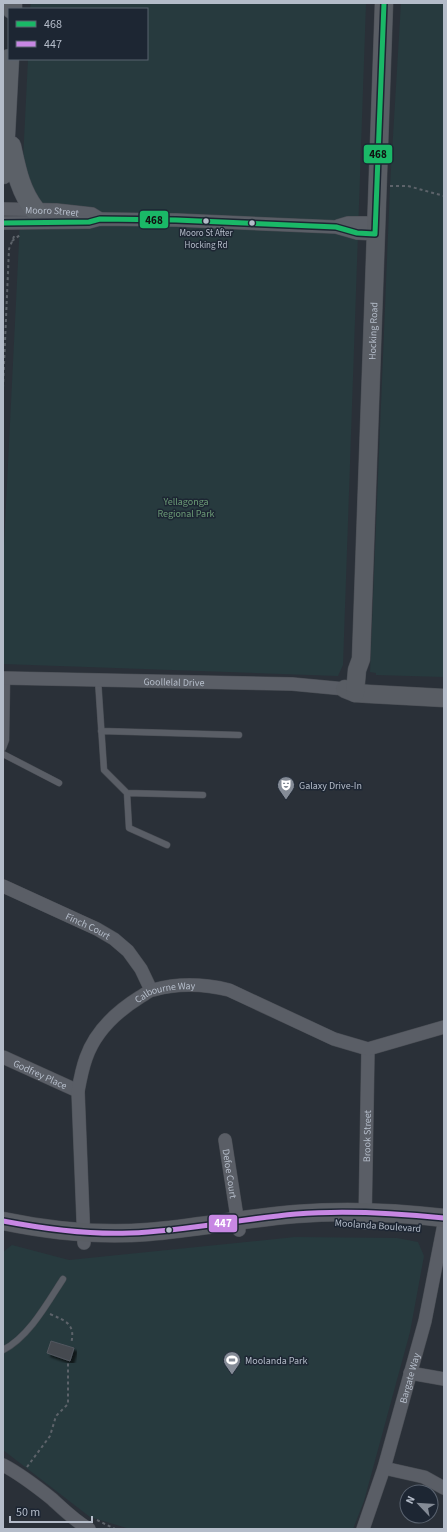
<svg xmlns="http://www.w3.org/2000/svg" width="447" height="1532" font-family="'Source Sans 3',sans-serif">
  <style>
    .green { fill: #273a3e }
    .building { fill: #444950; stroke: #52575f; filter: url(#shadow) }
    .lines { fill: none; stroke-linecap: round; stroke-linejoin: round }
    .lane-casing { stroke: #484c53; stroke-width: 7 }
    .street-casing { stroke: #484c53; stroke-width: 14 }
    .secondary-casing { stroke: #484c53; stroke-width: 19 }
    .primary-casing { stroke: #484c55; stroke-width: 21 }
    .path { stroke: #5d636a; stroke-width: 2; stroke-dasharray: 3 3; stroke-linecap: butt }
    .lane { stroke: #5a5e66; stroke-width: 6 }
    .street { stroke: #5a5e66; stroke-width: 13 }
    .secondary { stroke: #595d64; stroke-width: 18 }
    .primary { stroke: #5c6168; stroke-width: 20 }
    .bus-1-casing { stroke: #1d2633; stroke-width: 8 }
    .bus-2-casing { stroke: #1d2633; stroke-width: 8 }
    .bus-1 { stroke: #1ab867; stroke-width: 5 }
    .bus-2 { stroke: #c787e3; stroke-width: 5 }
    .bus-dot { fill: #b4bcc9; stroke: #1d2633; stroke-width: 1.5 }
    .labels { text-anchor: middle; stroke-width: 3; stroke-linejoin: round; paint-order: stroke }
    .bus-label { font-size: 9px; fill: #b4bcc9; stroke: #1d2633 }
    .street-label { font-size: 10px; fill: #b4bcc9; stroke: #1d2633 }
    .park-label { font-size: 10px; fill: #6b9a76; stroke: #1d2633 }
    .poi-label { font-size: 10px; fill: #b4bcc9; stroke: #1d2633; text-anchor: start }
    .line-badge { stroke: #1d2633; stroke-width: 1.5 }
    .badge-label { font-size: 11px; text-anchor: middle; font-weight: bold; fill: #fff }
    .pale-badge-label { font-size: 11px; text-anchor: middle; font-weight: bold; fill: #111 }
  </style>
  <defs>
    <filter id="shadow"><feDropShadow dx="3.5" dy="3.5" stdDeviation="1" flood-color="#0009"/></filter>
  </defs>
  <rect width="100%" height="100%" fill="#2a3038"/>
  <path class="green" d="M31 3H366L343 665 338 676 3 664V565L28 59H147V9H30Z
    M401 3H444V677L376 675V673L370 672 390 186Z
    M295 1237 397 1238 418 1242 424 1256 410 1332 364 1501 353 1529H130L90 1517 3 1450V1252L12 1245 69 1260Z"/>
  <path class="building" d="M51 1341 74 1348 70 1361 47 1353Z"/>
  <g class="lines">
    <g class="lane-casing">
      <path id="lane" d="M98 680 104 770 127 793 203 795
        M101 731 239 735
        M3 748 6 740 7 678
        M3 754 59 783
        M127 793 129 828 167 845
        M3 1350C29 1337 48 1302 63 1279"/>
    </g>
    <g class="street-casing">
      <g id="street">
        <path id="s1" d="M3 209 56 210 92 214 100 219"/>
        <path d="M3 223 89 222 100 219 176 220 336 227 357 233 375 234"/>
        <path d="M338 226 348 223H376"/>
        <path id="s2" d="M3 678 292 684 345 689"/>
        <path id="s3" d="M3 886 97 929 114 939 128 951 141 969 151 990"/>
        <path id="s4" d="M3 1057 78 1091"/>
        <path id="s5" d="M225 1140 239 1230"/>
        <path id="s6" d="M365 1223 368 1049"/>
        <path id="s7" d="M84 1243 78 1091C80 1080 82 1069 86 1058 95 1032 116 1012 140 997 144 995 148 991 153 990 178 983 204 984 229 990L334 1039 368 1049 444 1027"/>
        <path d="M410 1373 444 1379"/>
        <path d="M3 1465C20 1474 37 1487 52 1499 64 1510 75 1521 89 1529"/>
        <path d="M384 1468 424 1477 444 1488"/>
        <path id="s8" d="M363 1529 384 1468 425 1321 444 1224"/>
      </g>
    </g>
    <g class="secondary-casing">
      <g id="secondary">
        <path d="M345 689 355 693 370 694 444 698"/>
        <path id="s9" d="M355 693 357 670 361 659 384 3"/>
        <path d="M3 1221C51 1231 99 1236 148 1232 197 1228 246 1218 296 1214 345 1210 394 1212 444 1218"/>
      </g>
    </g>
    <g class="primary-casing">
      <path id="primary" d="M12 9V3
        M11 146C16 169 20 191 35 210
        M3 174 9 59"/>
    </g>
    <path class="path" d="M390 186H408L444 196
      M12 241 20 235
      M3 388 9 249 15 234
      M50 1314C66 1321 76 1324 71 1344
      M27 1467 50 1436 56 1416 68 1404V1362
      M97 1520 115 1529"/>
    <use href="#lane" class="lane"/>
    <use href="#street" class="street"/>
    <use href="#secondary" class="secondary"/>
    <use href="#primary" class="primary"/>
    <g class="bus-1-casing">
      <path id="bus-1" d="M3 223 89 222 100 219 176 220 336 227 357 233 375 234 384 3"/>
    </g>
    <g class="bus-2-casing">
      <path id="bus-2" d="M3 1221C45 1229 87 1235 130 1233 185 1231 240 1219 296 1214 345 1210 395 1213 444 1218"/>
    </g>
    <use href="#bus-1" class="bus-1"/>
    <use href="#bus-2" class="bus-2"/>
  </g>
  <defs>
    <g id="theatre-pin" transform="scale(0.9)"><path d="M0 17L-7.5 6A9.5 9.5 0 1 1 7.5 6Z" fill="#848b96" stroke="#1d2633"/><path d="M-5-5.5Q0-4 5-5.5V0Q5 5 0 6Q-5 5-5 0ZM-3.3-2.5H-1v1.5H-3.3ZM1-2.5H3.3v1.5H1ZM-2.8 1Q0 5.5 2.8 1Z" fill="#fff"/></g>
    <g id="stadium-pin" transform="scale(0.9)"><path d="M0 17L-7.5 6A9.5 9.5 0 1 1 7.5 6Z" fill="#848b96" stroke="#1d2633"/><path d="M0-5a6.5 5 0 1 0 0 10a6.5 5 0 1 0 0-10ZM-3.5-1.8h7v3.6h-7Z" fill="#fff"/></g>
  </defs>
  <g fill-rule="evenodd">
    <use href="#theatre-pin" x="286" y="785"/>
    <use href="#stadium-pin" x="232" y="1360"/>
  </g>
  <g class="bus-dot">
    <circle cx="206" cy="221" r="3.5"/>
    <circle cx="252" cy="223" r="3.5"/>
    <circle cx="169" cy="1230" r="3.5"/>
  </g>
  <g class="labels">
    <g class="bus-label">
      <text x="206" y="236">Mooro St After<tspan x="206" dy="12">Hocking Rd</tspan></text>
    </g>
    <g class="street-label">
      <text dy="4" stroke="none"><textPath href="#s1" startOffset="49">Mooro Street</textPath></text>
      <text dy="4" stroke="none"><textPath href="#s9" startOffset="363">Hocking Road</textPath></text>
      <text dy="4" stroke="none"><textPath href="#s2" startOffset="171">Goollelal Drive</textPath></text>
      <text dy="4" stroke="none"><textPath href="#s3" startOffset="94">Finch Court</textPath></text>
      <text dy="4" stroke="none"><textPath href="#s7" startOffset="295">Calbourne Way</textPath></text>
      <text dy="4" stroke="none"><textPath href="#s4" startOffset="41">Godfrey Place</textPath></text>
      <text dy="4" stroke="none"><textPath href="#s6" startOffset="87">Brook Street</textPath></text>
      <text dy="4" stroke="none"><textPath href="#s5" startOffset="34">Defoe Court</textPath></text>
      <text transform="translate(378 1225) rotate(4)" y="4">Moolanda Boulevard</text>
      <text dy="4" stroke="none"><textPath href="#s8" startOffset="158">Bargate Way</textPath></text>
    </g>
    <g class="park-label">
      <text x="186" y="505">Yellagonga<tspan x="186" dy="12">Regional Park</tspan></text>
    </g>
    <g class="poi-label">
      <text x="299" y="789">Galaxy Drive-In</text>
      <text x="245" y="1364">Moolanda Park</text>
    </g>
  </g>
  <g class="line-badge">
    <rect x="363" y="144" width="30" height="20" rx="4" fill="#1ab867"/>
    <rect x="139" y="210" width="30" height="19" rx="4" fill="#1ab867"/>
    <rect x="208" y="1214" width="30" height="19" rx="4" fill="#c787e3"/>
  </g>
  <g class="badge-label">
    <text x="223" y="1227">447</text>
  </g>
  <g class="pale-badge-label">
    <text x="378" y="158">468</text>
    <text x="154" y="224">468</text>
  </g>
  <rect width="447" height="1532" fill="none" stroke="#b4bcc9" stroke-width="8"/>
  <rect x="8" y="8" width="140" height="52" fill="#1d2633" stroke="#59626f"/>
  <rect x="16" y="21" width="20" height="6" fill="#1ab867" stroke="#59626f"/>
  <text x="44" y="28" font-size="12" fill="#b4bcc9">468</text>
  <rect x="16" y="41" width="20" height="6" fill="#c787e3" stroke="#59626f"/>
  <text x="44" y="48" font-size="12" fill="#b4bcc9">447</text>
  <g transform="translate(419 1504) rotate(295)"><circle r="19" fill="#1d2633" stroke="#59626f"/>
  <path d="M0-3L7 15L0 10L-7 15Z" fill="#848b96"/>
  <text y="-6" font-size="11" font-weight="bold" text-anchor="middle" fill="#b4bcc9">N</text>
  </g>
  <path d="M10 1516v6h82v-6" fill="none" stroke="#b4bcc9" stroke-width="2"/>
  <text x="16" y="1516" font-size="12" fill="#b4bcc9" stroke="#1d2633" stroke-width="3" paint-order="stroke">50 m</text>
</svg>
